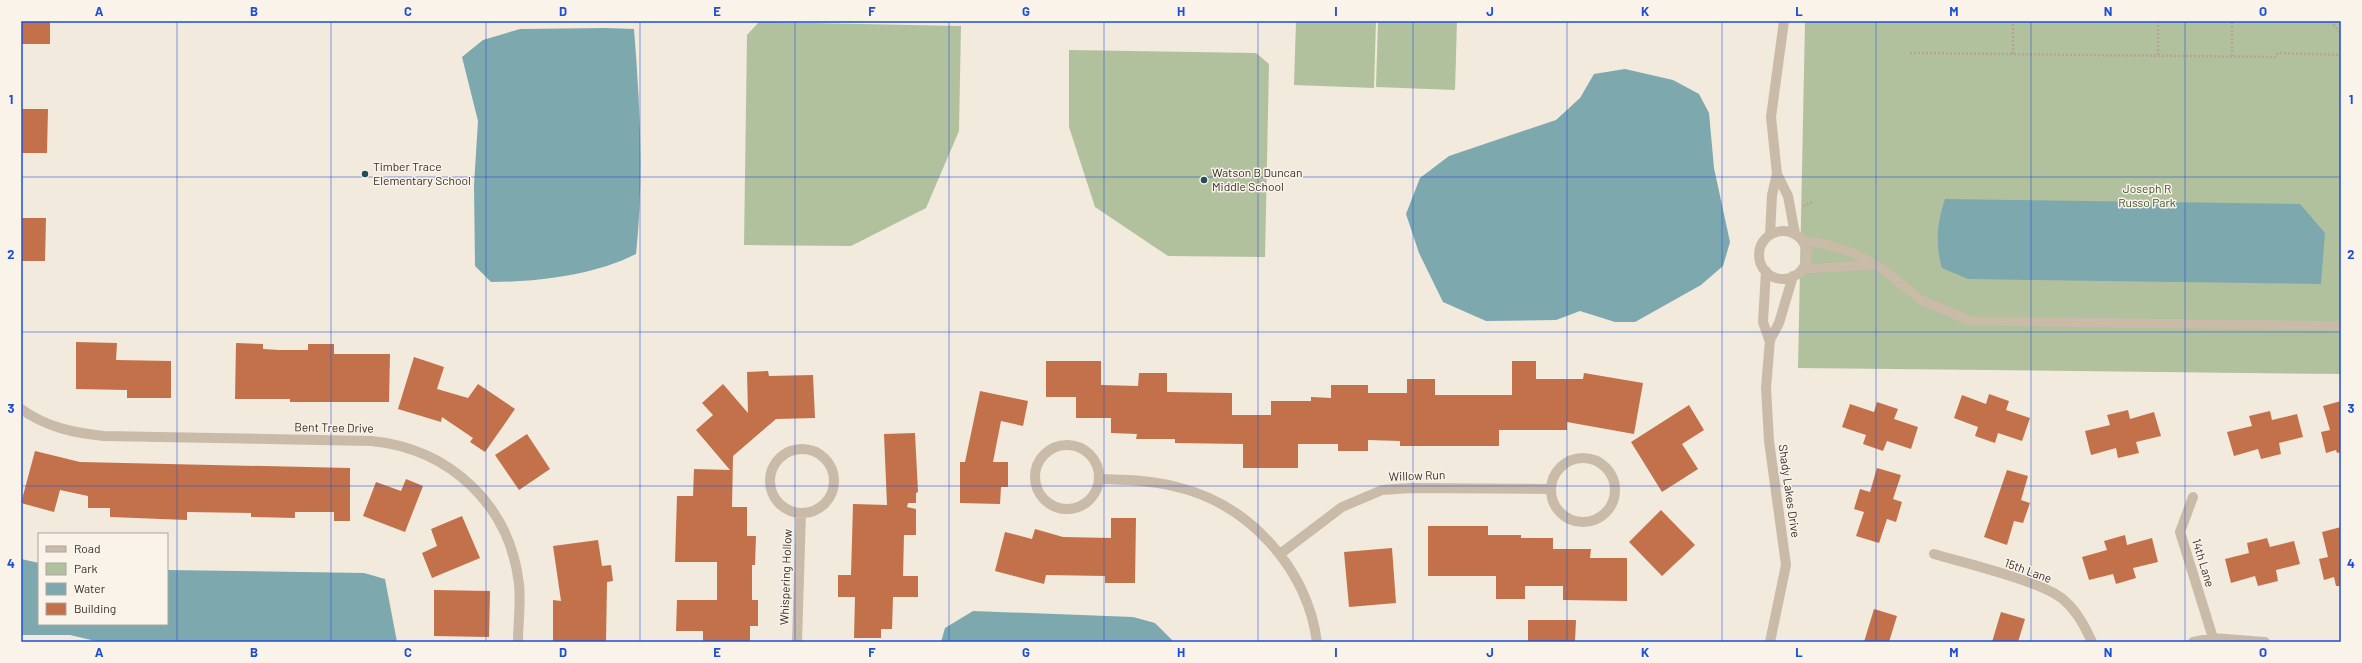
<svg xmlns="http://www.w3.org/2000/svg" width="2362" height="663" font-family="Barlow,sans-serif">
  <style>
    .green { fill: #b2c19d }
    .water { fill: #7da8ae }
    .building { fill: #c3714a }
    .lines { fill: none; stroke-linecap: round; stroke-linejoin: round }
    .path { stroke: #b6a593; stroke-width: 2.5; stroke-dasharray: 2 2; stroke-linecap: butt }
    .service { stroke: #cabba9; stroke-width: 9 }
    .minor { stroke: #cabba9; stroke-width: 10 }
    .grid { fill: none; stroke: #1d4ed8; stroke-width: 1; stroke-opacity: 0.55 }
    .poi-dot { fill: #1f5058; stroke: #f9f3ea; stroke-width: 1.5 }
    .labels { text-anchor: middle; stroke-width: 3; stroke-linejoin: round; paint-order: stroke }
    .poi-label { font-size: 12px; fill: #372f29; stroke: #f9f3ea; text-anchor: start }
    .park-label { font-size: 12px; fill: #43552d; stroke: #f9f3ea }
    .street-label { font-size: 12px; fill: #372f29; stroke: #f9f3ea }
    .neatline { fill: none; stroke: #1d4ed8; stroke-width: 1.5 }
    .grid-label { font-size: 13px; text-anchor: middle; font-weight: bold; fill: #1d4ed8 }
  </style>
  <rect width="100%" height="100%" fill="#f2eadd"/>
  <path class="green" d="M1296 21H1376L1374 88 1294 85Z
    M1378 21H1457L1455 90 1376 87Z
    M1805 21H2341V374L1798 368Z
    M759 22 961 26 959 131 926 208 851 246 744 245 747 35Z
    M1069 50 1256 53 1269 64 1265 257 1168 256 1095 207 1069 127Z"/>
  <path class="water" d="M606 28 634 29C640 104 644 179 636 254 595 275 537 282 491 282L475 266 474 185 478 121 462 57 483 40 520 29Z
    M1625 69 1673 80 1699 94 1709 113 1714 168 1730 242 1723 266 1701 285 1635 322H1615L1580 311 1556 320 1486 321 1443 302 1419 253 1406 214 1420 178 1449 156 1556 120 1580 98 1594 74Z
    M1945 199 2300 204 2325 233 2321 284 1968 279 1942 268C1935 243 1937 223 1945 199Z
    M21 559 39 563V624H167V570L364 573 385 579 397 642H100L70 635H21Z
    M973 611 1133 617 1155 623 1174 642H941L945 628Z"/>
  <path class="building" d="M21 21H50V44H21Z
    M21 109H48L47 153H21Z
    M21 218H46L45 261H21Z
    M76 342 117 343 116 360 171 361V398H127V390L76 389Z
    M236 343 263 344V349L280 350H308V344H334V354H390L389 402H290V399H235Z
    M414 357 444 367 437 389 468 398 478 384 515 409 485 452 470 442 473 438 442 417 441 422 398 409Z
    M1046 361H1101V385L1138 386 1139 373H1167V392L1232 393V415H1271V401H1311V397L1331 398V385H1368V393H1407V379H1435V395H1512V361H1536V379H1583L1584 373 1643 383 1634 434 1567 422V430H1499V446H1400V441L1368 440V451H1338V444H1298V468H1243V444L1175 443V439H1136L1137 434 1111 433V418H1076V397H1046Z
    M768 371 769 376 813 375 815 418 776 419 733 456 732 507H747V536H756L755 565H752V600H758V626H750V642H703V631H676L677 600H717V562H675L677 496H693L694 469 730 470 696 430 713 415 702 403 723 384 748 413 747 372Z
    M980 391 1028 401 1023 426 1001 421 993 462H1008V487H1001L1000 504 960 503V462H965Z
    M1989 394 2009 401 2006 410 2030 418 2022 441 1998 433 1995 443 1975 436 1978 427 1954 418 1962 395 1986 404Z
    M2341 401V452L2337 453 2336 450 2326 453 2321 432 2330 430 2323 406Z
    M1877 402 1898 409 1894 419 1918 427 1911 449 1887 441 1883 451 1863 444 1866 435 1842 427 1850 404 1874 412Z
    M1689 405 1704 430 1682 444 1698 469 1662 492 1631 442Z
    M2128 410 2130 419 2154 412 2161 436 2136 442 2139 453 2118 458 2116 448 2091 455 2085 431 2110 425 2107 415Z
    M2270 411 2272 420 2297 414 2303 437 2279 443 2281 454 2261 459 2258 449 2234 456 2227 432 2252 426 2249 416Z
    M915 433 918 492 916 493V503H908L907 507 916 509V535H904L903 576H918V597H893L892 629H881V638H854L855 597H838V575H851L853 504 887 505 884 434Z
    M527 434 550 469 519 490 495 455Z
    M35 451 80 462 350 468V521H334V512H295V518L251 517V513L187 512V520L110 517V508H88V496L60 490 54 512 21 503Z
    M1877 468 1901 475 1893 499 1902 502 1896 522 1887 519 1879 543 1856 536 1864 512 1854 509 1860 489 1870 492Z
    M2007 470 2028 476 2021 500 2030 503 2023 523 2014 521 2007 545 1984 537Z
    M406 479 423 486 405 532 363 516 376 482 401 491Z
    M1661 510 1695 545 1662 576 1629 542Z
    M462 516 480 558 432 578 422 553 437 546 431 529Z
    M1111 518H1136L1135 583H1105V576L1046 575 1044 584 995 571 1005 532 1032 539 1035 529 1063 537 1111 538Z
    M1428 526H1488V535H1521V538H1553V549H1591L1590 558H1627V601L1563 600V586H1525V599H1496V576H1428Z
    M2341 527V586H2336L2334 577 2324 580 2319 559 2328 557 2322 532Z
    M2125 535 2127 545 2152 538 2158 562 2133 568 2136 578 2116 584 2113 574 2089 580 2082 557 2107 550 2104 541Z
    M2267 538 2270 547 2294 541 2300 564 2276 570 2278 581 2258 586 2255 576 2231 583 2225 559 2249 553 2247 543Z
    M598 540 602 566 611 565 613 581 607 582 606 642H553V600L561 601 553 546Z
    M1392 548 1396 603 1349 607 1344 552Z
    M434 590 490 591 489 637 434 636Z
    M1874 609 1897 616 1889 642H1864Z
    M2001 612 2025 619 2018 642H1992Z
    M1528 620H1576L1575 642H1528Z"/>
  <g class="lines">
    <path class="path" d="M2158 21V56
      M2331 21 2341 34
      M1910 53 2275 57 2278 53 2341 55
      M2013 54V21
      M2232 56V21
      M1803 206 1812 202"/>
    <path class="service" d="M1803 241 1821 243 1854 253 1884 270 1921 300 1971 321 2341 326
      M1802 269 1875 265"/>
    <path class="minor" d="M1777 174 1788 196 1795 234
      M1759 255a24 24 0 1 1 48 0a24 24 0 1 1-48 0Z
      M1770 235 1772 195 1777 174 1771 117 1784 21
      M1766 271 1763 322 1770 342
      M21 409C46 427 74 433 104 436L372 441C450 449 510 505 519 584 521 603 518 623 518 642
      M1035 477a32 32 0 1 1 64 0a32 32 0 1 1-64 0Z
      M770 481a32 32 0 1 1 64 0a32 32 0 1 1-64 0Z
      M1551 490a32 32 0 1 1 64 0a32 32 0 1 1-64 0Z
      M1099 479C1125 480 1152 480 1177 487 1249 504 1307 568 1317 642
      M2193 497 2180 532 2213 638
      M1280 554 1342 507 1382 490 1411 488 1551 489
      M1934 554C1964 563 2046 582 2065 601 2078 613 2085 627 2092 642
      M797 642 801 513
      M1770 642 1786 565 1769 441 1766 388 1770 340 1779 323 1793 276
      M2193 642 2213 638 2265 642"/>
  </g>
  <path class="grid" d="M177 21V642M331 21V642M486 21V642M640 21V642M795 21V642M949 21V642M1104 21V642M1258 21V642M1413 21V642M1567 21V642M1722 21V642M1876 21V642M2031 21V642M2185 21V642M21 177H2341M21 332H2341M21 486H2341"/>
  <g class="poi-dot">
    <circle cx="365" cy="174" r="4"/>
    <circle cx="1204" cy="180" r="4"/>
  </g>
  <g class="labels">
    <g class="poi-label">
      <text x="373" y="171">Timber Trace<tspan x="373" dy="14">Elementary School</tspan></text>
      <text x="1212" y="177">Watson B Duncan<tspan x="1212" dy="14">Middle School</tspan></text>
    </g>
    <g class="park-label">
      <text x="2147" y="193">Joseph R<tspan x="2147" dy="14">Russo Park</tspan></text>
    </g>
    <g class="street-label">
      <text transform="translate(334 428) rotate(1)" y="4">Bent Tree Drive</text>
      <text transform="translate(1417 476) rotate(-2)" y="4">Willow Run</text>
      <text transform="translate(1789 491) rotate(82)" y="4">Shady Lakes Drive</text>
      <text transform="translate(2203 563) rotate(73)" y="4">14th Lane</text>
      <text transform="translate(2028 571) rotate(20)" y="4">15th Lane</text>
      <text transform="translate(786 577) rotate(-88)" y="4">Whispering Hollow</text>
    </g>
  </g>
  <rect width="2362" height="663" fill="none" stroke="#f9f3ea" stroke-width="44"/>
  <rect x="38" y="533" width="130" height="92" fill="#f9f3ea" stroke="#aba59d"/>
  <rect x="46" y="546" width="20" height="6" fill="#cabba9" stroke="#aba59d"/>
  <text x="74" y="553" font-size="12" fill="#372f29">Road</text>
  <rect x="46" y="563" width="20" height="12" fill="#b2c19d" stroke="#aba59d"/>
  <text x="74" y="573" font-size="12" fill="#372f29">Park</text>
  <rect x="46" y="583" width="20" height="12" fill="#7da8ae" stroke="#aba59d"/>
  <text x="74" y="593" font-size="12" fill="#372f29">Water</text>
  <rect x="46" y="603" width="20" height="12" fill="#c3714a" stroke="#aba59d"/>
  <text x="74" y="613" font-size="12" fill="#372f29">Building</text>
  <rect x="22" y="22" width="2318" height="619" class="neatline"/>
  <g class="grid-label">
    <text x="99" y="16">A</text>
    <text x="254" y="16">B</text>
    <text x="408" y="16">C</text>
    <text x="563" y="16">D</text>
    <text x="717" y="16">E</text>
    <text x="872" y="16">F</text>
    <text x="1026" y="16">G</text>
    <text x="1181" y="16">H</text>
    <text x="1336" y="16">I</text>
    <text x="1490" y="16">J</text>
    <text x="1645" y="16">K</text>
    <text x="1799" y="16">L</text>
    <text x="1954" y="16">M</text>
    <text x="2108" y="16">N</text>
    <text x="2263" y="16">O</text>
    <text x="11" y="104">1</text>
    <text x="2351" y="104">1</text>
    <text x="11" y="259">2</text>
    <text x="2351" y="259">2</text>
    <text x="11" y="413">3</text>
    <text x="2351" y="413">3</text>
    <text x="11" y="568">4</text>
    <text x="2351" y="568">4</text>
    <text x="99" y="657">A</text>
    <text x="254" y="657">B</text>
    <text x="408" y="657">C</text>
    <text x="563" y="657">D</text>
    <text x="717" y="657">E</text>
    <text x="872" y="657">F</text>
    <text x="1026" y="657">G</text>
    <text x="1181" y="657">H</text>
    <text x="1336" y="657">I</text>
    <text x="1490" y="657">J</text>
    <text x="1645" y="657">K</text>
    <text x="1799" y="657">L</text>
    <text x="1954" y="657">M</text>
    <text x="2108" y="657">N</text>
    <text x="2263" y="657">O</text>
  </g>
</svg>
